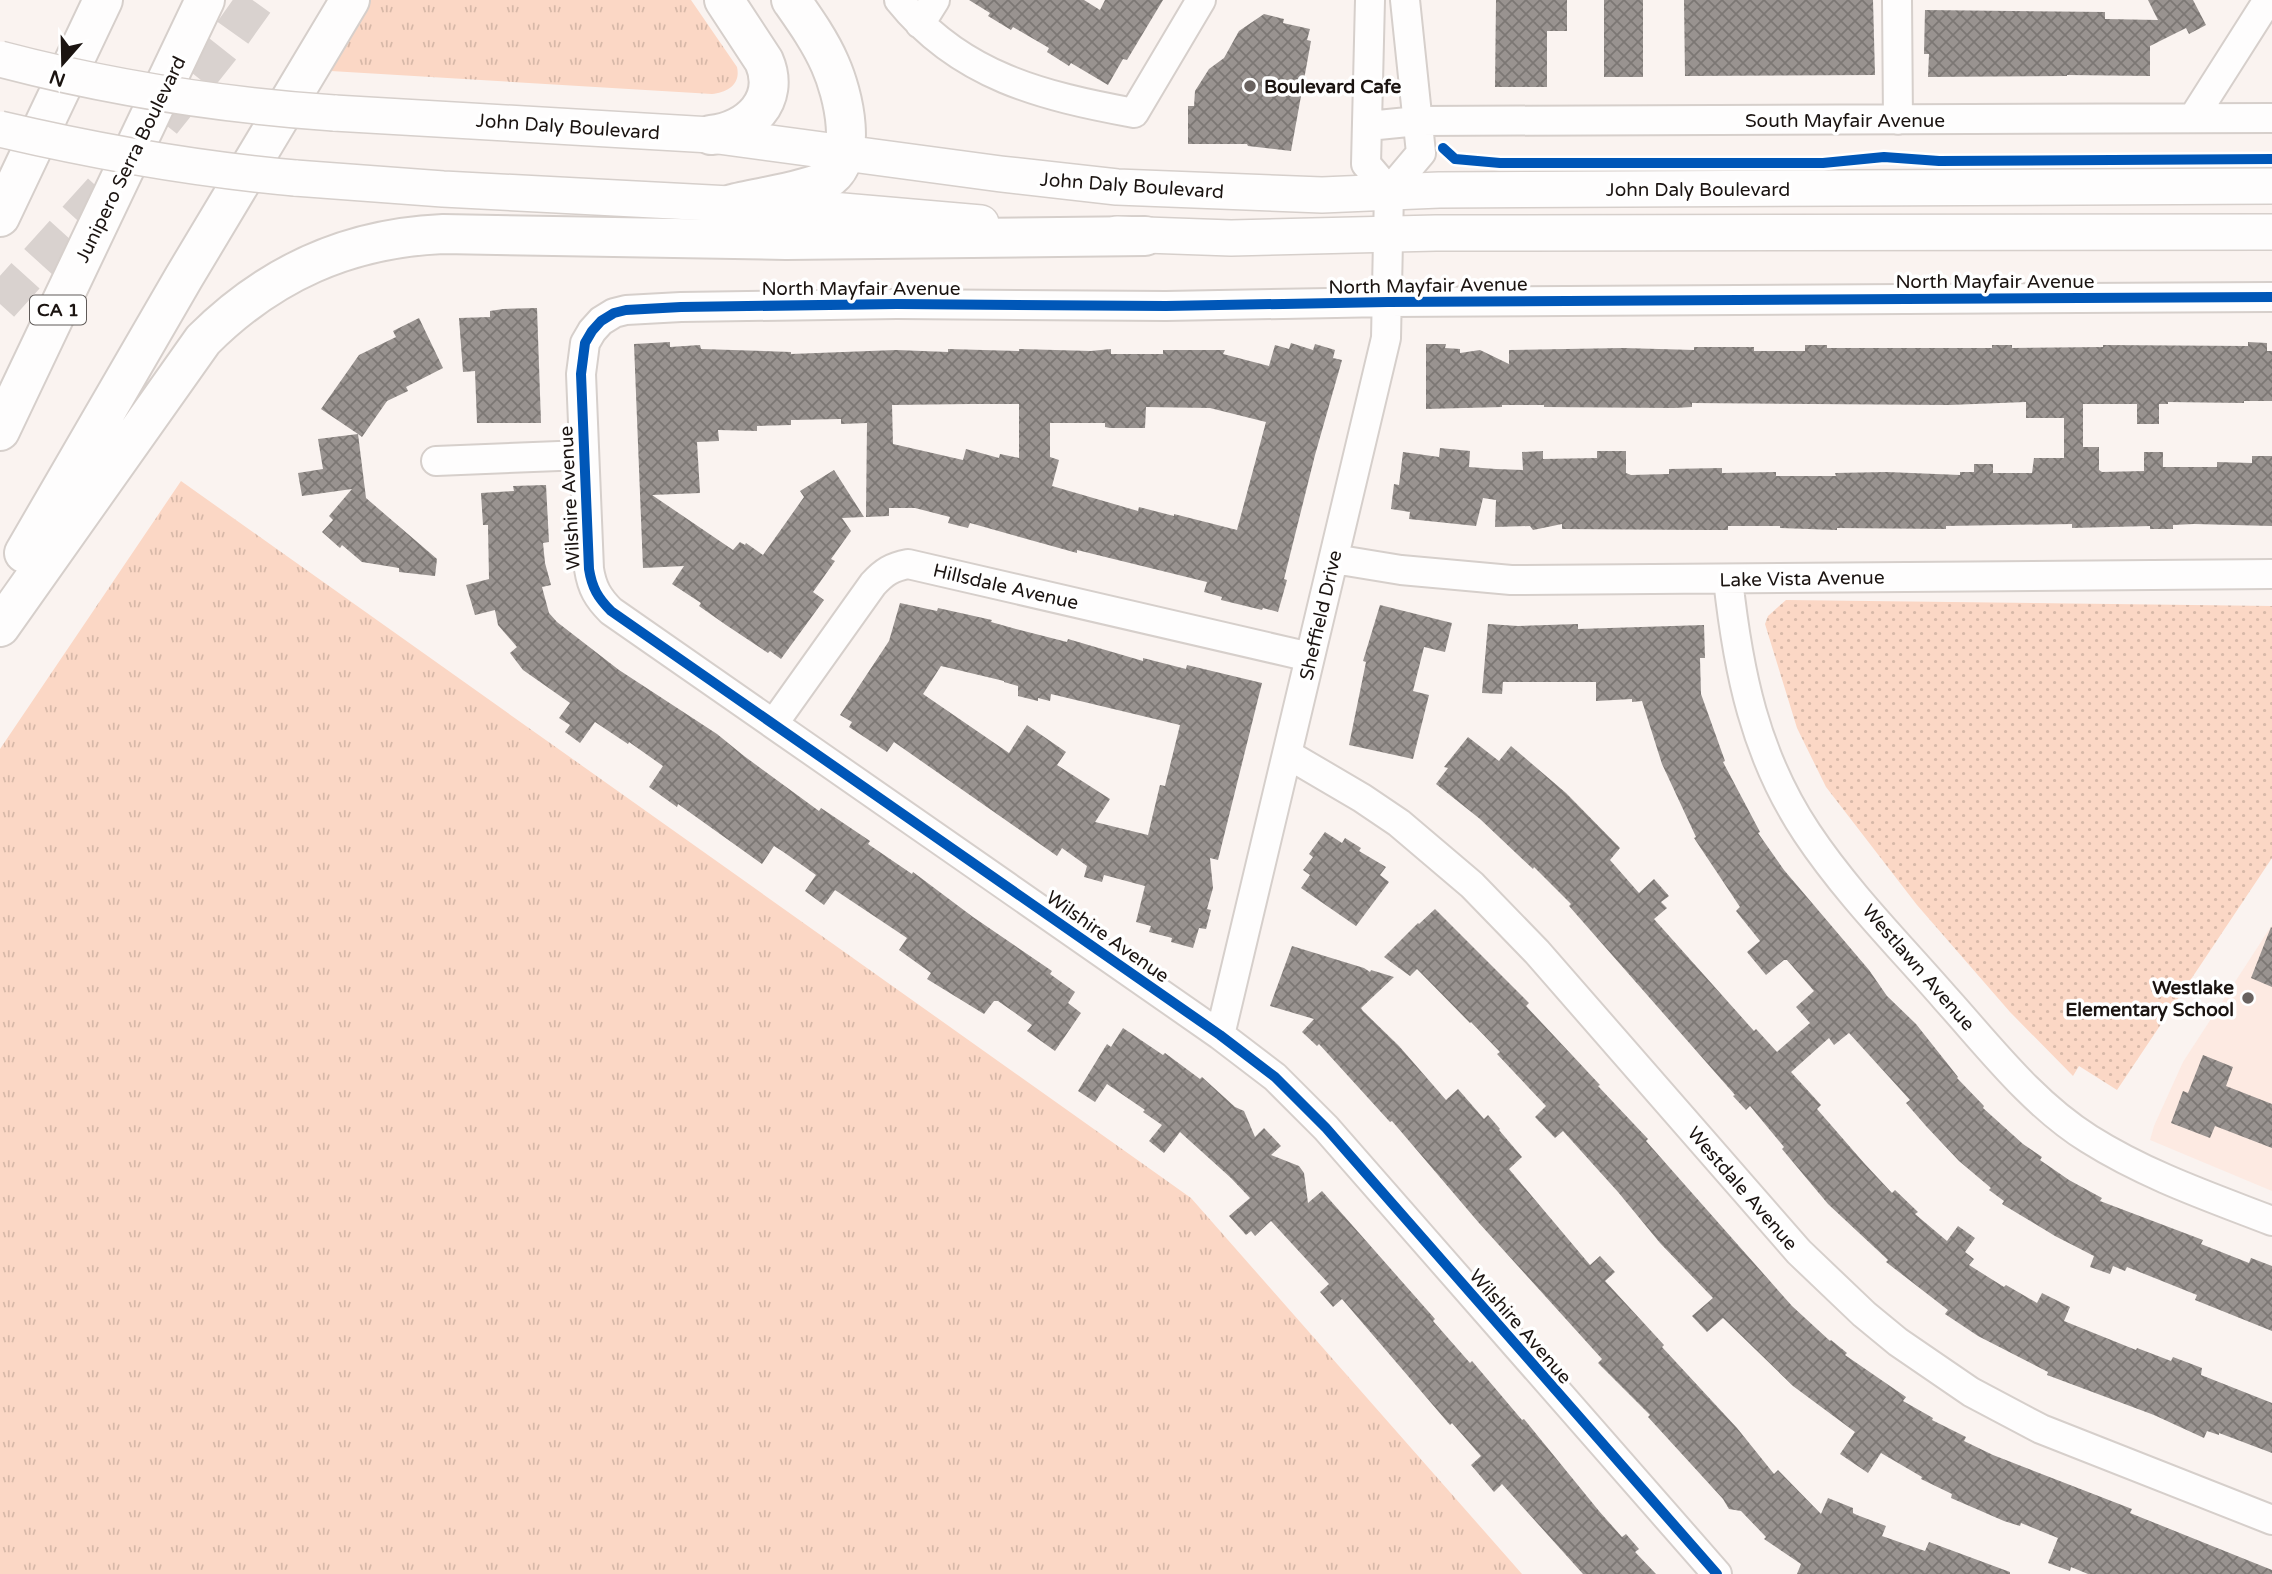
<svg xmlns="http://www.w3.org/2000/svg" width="2272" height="1574" font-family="'Varela Round',sans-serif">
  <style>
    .built { fill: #fdeae2 }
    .grass { fill: url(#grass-tufts) }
    .park { fill: url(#park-dots) }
    .building { fill: url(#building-cross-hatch); fill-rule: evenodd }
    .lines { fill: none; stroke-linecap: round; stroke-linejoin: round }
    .highway-tunnel { stroke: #d9d2cf; stroke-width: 38; stroke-dasharray: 38 19; stroke-linecap: butt }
    .minor-casing { stroke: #d6cfcb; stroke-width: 32 }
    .major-casing { stroke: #d6cfcb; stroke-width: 38 }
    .highway-casing { stroke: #d6cfcb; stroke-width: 42 }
    .minor { stroke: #fefdfd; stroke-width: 28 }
    .major { stroke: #fefdfd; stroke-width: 35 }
    .highway { stroke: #fefdfd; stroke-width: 38 }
    .major-bridge-casing { stroke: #d6cfcb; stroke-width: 38; stroke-linecap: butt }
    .major-bridge { stroke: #fefdfd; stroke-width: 35 }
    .cycleway-casing { stroke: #fff; stroke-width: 15 }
    .cycleway { stroke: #0057b8; stroke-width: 10 }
    .poi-dot { fill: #69625f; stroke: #fff; stroke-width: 2.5 }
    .labels { text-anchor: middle; stroke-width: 7; stroke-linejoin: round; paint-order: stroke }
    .shield { fill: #fff; stroke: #5f5a58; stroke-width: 2 }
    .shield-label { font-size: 18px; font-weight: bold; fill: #1b1411 }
    .poi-label { font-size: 19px; font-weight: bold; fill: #1b1411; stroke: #fff; text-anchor: start }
    .street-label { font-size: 19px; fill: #1b1411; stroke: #fff }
  </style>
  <defs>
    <pattern id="grass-tufts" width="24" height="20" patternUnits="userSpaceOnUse" patternTransform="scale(1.75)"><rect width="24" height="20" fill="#fbd7c5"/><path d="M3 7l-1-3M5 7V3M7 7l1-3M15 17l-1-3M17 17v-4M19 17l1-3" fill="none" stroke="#d7b8a8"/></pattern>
    <pattern id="park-dots" width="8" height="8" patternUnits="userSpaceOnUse" patternTransform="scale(1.75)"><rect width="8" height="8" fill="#fbd7c5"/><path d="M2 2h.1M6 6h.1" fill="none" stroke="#d7b8a8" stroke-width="1.8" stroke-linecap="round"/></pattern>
    <pattern id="building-cross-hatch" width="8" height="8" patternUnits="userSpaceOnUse" patternTransform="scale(1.75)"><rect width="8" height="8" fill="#999390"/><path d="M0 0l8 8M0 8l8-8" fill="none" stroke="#7c7774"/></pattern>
  </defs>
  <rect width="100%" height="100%" fill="#faf3f0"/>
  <path class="built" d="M2272 925V1191L2150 1140 2154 1126 2183 1062Z"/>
  <path class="grass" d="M363 0H691L737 67C741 85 727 92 712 94L314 70Z
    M181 481 1191 1198 1522 1574H0V749Z"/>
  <path class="park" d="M1786 600 2272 606V858L2117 1090 2079 1066 2073 1076 2010 1012 1917 905 1826 787 1797 728 1765 624 1768 616Z"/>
  <path class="building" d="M969 0H1084L1100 10 1105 0H1163L1127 60 1123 59 1108 85 1071 63 1069 66 1047 52 1049 48 1013 27 1011 30 988 16 990 13Z
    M1496 0H1567V31H1547V87H1495Z
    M1604 0H1643V77H1604Z
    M1684 0H1873L1875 75 1685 76Z
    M2148 0H2193L2206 25 2189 34 2186 28 2150 46V76L2067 75V76L1928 77 1929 54H1924L1925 10 2105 12V19L2158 20Z
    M1264 14 1284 19 1283 23 1310 29 1307 40 1311 41 1291 151 1248 146 1247 144H1188V106H1194L1195 91 1209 69 1224 58 1239 31Z
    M537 308 541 423H477L475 371 463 372 459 318 490 317V311L503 309Z
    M419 318 443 368 406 387 408 391 387 401 362 437 358 434 366 498 437 559 435 576 399 572V568L362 562 342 545 340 548 322 532 333 520 329 516 352 489 302 496 298 473 323 469 318 439 358 434 321 409 359 355 396 337 393 331Z
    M670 342V347L700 345 701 349 791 352V354L896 350 948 352V349L1019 351V349L1091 351 1111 349V354H1163V350H1225L1223 354 1269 366 1275 345 1289 349 1291 343 1313 350 1315 344 1335 350 1333 358 1342 360 1315 455 1284 579 1287 580 1278 612 1263 608 1262 610 1221 600 1222 597 1204 592 1207 582 1077 550V553L970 523 968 528 948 523 950 517 915 508H889V516L866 517 867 423 841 424V419L791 420V425L757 426V431L718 430 719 441 697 442 700 493 652 495 733 550 740 542 745 545 746 543 763 555 804 497 800 491 834 470 864 517 842 518 851 531 831 559 835 561 813 592 824 600 781 659 770 651 768 653 726 625 699 606 701 603 672 584 684 566 643 568 634 344ZM969 404H1019V458L1000 454 999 458 966 449 963 460 893 444 892 405ZM1146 407 1210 408 1266 422 1237 530 1174 514V516L1139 507 1138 511 1052 486 1059 460 1050 457V423H1105V427L1110 428H1145Z
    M2248 342 2267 343V351H2272V401H2244V403L2168 402V404H2159V424H2137V404H2083V447H2099V470L2102 472 2144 471V452H2163V467H2217V462L2252 463V456H2272V526L2194 524 2173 525V529H2150V526L2072 528V524L1946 526V529L1837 528V530L1780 528V526H1728V530H1705L1562 529V524L1533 530 1530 526 1495 527 1496 500 1483 498 1476 526 1409 519 1410 512 1391 509 1394 484 1399 485 1403 452 1439 457 1440 448 1470 451 1469 467 1496 469 1523 470 1522 452 1543 451V459L1597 458V451H1626V473L1631 475 1669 474V469L1722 468V473L1776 472V476H1836L1835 473 1887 472 1960 475V472H1974V464H1993V473H2032L2034 458H2064V418H2026V402L1949 405 1692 403V407L1674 408 1544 407V405H1502V407L1426 409V344H1446L1445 348 1460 349V353L1480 350 1509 364V350L1623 348 1694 350V347H1754V351H1805V345H1827V348H1992V345H2012V348L2103 347V345L2248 346Z
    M546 485 549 542 543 543 545 563 551 585 542 587 549 613 557 622 619 670 717 734 744 756 819 811 821 808 870 841 868 844 912 874 913 872 973 917 1052 971 1050 974 1075 992 1068 1003 1081 1013 1055 1051 1027 1031 1032 1025 998 1001H994L984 1014 927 979 931 973 899 950 907 938 835 890 824 905 805 891 816 875 782 851 774 846 762 864 678 804 677 807 649 787 663 766 629 742 628 744 595 722 580 743 565 732 570 725 559 718 570 703 523 670 510 653 517 647 498 625 495 610 475 615 466 585 489 579 488 525H483L481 493 514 491 513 486Z
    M900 603 937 611 938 608 992 620 991 622 1016 629 1067 642 1068 639 1143 661V658L1186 669 1187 665 1262 683 1218 860 1210 858 1213 888 1207 909 1211 910 1206 929 1199 928 1193 948 1171 942 1172 938 1149 932 1151 926 1136 922 1145 886 1104 875 1102 882 1084 877 1087 866 1062 848 1057 856 894 742 887 752 849 727 852 722 840 715 889 641ZM941 666 1004 681V682L1018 686V696L1038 701V698L1050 701 1051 694 1180 725 1165 786 1160 785 1148 835 1095 822 1110 799 1057 765 1066 752 1027 725 1009 753 923 694Z
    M1380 605 1452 623 1445 652 1424 647 1413 691 1429 695 1413 759 1349 745 1366 662 1363 661Z
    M1488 624 1518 626 1578 624V629L1704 625 1705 658H1700L1701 694 1725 761 1723 762 1760 832 1758 833 1784 870 1869 970 1887 996 1916 1024 1958 1077 1957 1078 1984 1106 1983 1108 2023 1144 2042 1157 2040 1160 2069 1180 2102 1198 2100 1201 2203 1240 2201 1244 2249 1263 2251 1258 2272 1266V1331L2195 1300 2197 1295 2127 1267 2125 1271 2113 1266 2110 1274 2090 1267 2094 1256 2055 1236 2002 1204 2004 1201 1989 1190 1991 1188 1959 1161 1926 1126 1906 1103 1910 1100 1849 1033 1834 1045 1829 1038 1791 1072 1821 1105 1817 1109 1864 1163 1892 1193 1895 1190 1918 1212 1915 1214 1947 1241 1958 1226 1975 1238 1965 1252 1974 1259 1969 1265 2004 1287 2006 1285 2037 1303 2042 1293 2070 1307 2064 1321 2136 1350 2137 1348 2171 1361 2173 1357 2202 1368 2201 1375 2272 1403V1453L2219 1433V1435L2207 1431 2204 1438 2154 1415 2047 1375 2048 1372 1978 1336 1945 1314 1948 1310 1886 1262 1888 1260 1828 1204 1782 1149 1784 1147 1750 1106 1746 1110 1733 1096 1735 1095 1569 906 1571 904 1534 867 1533 869 1480 819 1436 784 1448 768 1444 767 1468 737 1499 761 1511 746 1566 793 1620 848 1610 860 1639 893 1654 879 1669 896 1661 902 1667 908 1654 919 1754 1031 1756 1029 1777 1052 1810 1023 1796 1007 1814 991 1787 960H1784L1766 975 1747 952 1760 941 1736 911 1740 907 1694 838 1696 837 1662 764 1642 701 1632 702V699L1596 701V682H1503L1502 694 1482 693Z
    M1325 832 1342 843 1345 838 1361 848 1359 851 1386 867 1380 875 1389 882 1356 926 1301 888 1310 875 1303 870 1313 857 1309 854Z
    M1435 909 1529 1003 1526 1006 1600 1085 1598 1086 1648 1139 1646 1141 1792 1306 1830 1341 1831 1340 1847 1353 1845 1355 1906 1397 1903 1401 1933 1418 1932 1420 1966 1437 1964 1441 1993 1455 2132 1509 2130 1513 2272 1570V1574H2088L2071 1567 2070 1571 2048 1563 2058 1538 2021 1523 2020 1526 2004 1521 1951 1498 1952 1494 1921 1479 1922 1477 1881 1453 1868 1473 1840 1454 1855 1432 1793 1386 1723 1318 1707 1332 1692 1316 1713 1298 1660 1243 1618 1192 1563 1131 1555 1138 1535 1117 1546 1106 1497 1054 1500 1052 1471 1022 1470 1023 1417 969 1410 976 1384 957 1418 923 1419 924Z
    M2271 927 2272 928V987L2251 978Z
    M1292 946 1364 968 1370 972 1371 970 1394 977 1361 1008 1363 1011 1399 1046 1446 1100 1458 1089 1484 1119 1488 1115 1500 1129 1499 1130 1522 1157 1509 1169 1590 1265 1600 1256 1615 1272 1605 1281 1664 1345 1662 1347 1737 1428 1774 1474 1778 1470 1821 1514 1828 1498 1853 1508V1513L1857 1515 1886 1526 1882 1536 1925 1551 1929 1542 2010 1572V1574H1797L1801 1564 1764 1539 1766 1537 1741 1511 1729 1509 1723 1499 1648 1417 1650 1415 1598 1363 1602 1359 1479 1223 1392 1121 1390 1122 1319 1044 1317 1046 1302 1032 1314 1019 1270 1006Z
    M1123 1028 1163 1055 1165 1053 1200 1079 1202 1077 1235 1107 1244 1111 1255 1137 1264 1128 1281 1146 1271 1155 1299 1166 1304 1173 1308 1203 1322 1191 1435 1319 1433 1321 1470 1363 1472 1361 1522 1420 1524 1419 1599 1511 1622 1537 1626 1534 1639 1549 1635 1552 1656 1574H1583L1502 1484 1494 1492 1471 1465 1481 1456 1452 1423 1450 1425 1342 1299 1333 1307 1320 1292 1329 1284 1271 1221 1255 1236 1251 1231 1246 1235 1229 1216 1250 1198 1231 1178 1180 1132 1164 1153 1149 1141 1162 1125 1143 1112 1145 1110 1107 1084 1095 1102 1078 1091 1107 1044 1111 1047Z
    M2203 1055 2233 1067 2226 1086 2272 1104V1148L2215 1126 2210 1138 2171 1123 2183 1091 2188 1093Z"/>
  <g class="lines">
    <path class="highway-tunnel" d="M162 122 229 38 256 0
      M0 304 116 176"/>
    <g class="minor-casing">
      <path id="minor" d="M899 0C960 76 1042 96 1134 113L1201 0
        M1370 0 1366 164 1389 191
        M1897 0 1898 120
        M920 24 935 0
        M2193 118 2268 0
        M1368 126 1418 121 2272 118
        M1389 191 1421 153 1405 0
        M436 461 584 455
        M1334 559 1401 570 1511 580 2272 574
        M1728 579C1738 671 1755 755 1807 833 1847 893 1899 945 1946 999 1990 1048 2033 1104 2089 1139 2146 1175 2210 1197 2272 1221
        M774 723 873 584C884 572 892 567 908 564L1310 657
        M1287 754 1362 798 1399 823 1472 885 1537 952 1799 1252 1864 1314 1898 1342 1971 1392 2041 1429 2272 1520
        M1220 1035 1386 338 1389 191
        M1717 1574 1326 1128 1275 1077 1220 1035 611 611C598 598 592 588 589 569L581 374 585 343 592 331 601 321 614 313 626 310 681 307 897 304 1166 306 1388 302 2272 297"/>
    </g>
    <g class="major-casing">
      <path id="major" d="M334 113 711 135 1001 174 1117 187 1322 195 1439 190 2272 186
        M295 178 443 189 808 208 981 223
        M1117 234 1231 238 1436 233 2272 232"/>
    </g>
    <g class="highway-casing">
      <path id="highway" d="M711 135C749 131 781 100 764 61L724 0
        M732 204C754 198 808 191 826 180 860 160 843 93 830 64 820 41 805 20 791 0
        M0 217 103 0
        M0 431 205 0
        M24 553 184 277 350 0
        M0 627 203 340C270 273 348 238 443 234L786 240 1145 236"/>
    </g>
    <use href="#minor" class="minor"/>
    <use href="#major" class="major"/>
    <use href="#highway" class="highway"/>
    <g class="major-bridge-casing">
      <path id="major-bridge" d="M0 59C110 88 220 105 334 113
        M0 129C98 152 195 169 295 178"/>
    </g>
    <use href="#major-bridge" class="major-bridge"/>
    <g class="cycleway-casing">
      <path id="cycleway" d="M1443 148 1455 159 1500 163H1823L1884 157 1939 161 2272 159
        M1717 1574 1326 1128 1275 1077 1220 1035 611 611C598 598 592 588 589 569L581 374 585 343 592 331 601 321 614 313 626 310 681 307 897 304 1166 306 1388 302 2272 297"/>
    </g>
    <use href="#cycleway" class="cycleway"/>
  </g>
  <g class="poi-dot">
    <circle cx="1250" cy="86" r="7"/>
    <circle cx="2248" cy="998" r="7"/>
  </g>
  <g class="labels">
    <rect class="shield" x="30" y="295.5" width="56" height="29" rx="5"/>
    <g class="shield-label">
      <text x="58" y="316">CA 1</text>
    </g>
    <g class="poi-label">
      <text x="1264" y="93">Boulevard Cafe</text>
      <text x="2234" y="994" text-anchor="end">Westlake<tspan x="2234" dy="22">Elementary School</tspan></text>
    </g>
    <g class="street-label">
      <text x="1845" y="127">South Mayfair Avenue</text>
      <text transform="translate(568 126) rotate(4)" y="7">John Daly Boulevard</text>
      <text transform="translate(130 159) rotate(-64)" y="7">Junipero Serra Boulevard</text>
      <text transform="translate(1132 185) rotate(4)" y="7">John Daly Boulevard</text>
      <text x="1698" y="196">John Daly Boulevard</text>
      <text x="1995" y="288">North Mayfair Avenue</text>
      <text transform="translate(1428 285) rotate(-1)" y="7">North Mayfair Avenue</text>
      <text x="861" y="295">North Mayfair Avenue</text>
      <text transform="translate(569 498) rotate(-93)" y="7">Wilshire Avenue</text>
      <text transform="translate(1802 578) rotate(-1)" y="7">Lake Vista Avenue</text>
      <text transform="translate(1006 586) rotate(13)" y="7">Hillsdale Avenue</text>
      <text transform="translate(1320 615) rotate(-77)" y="7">Sheffield Drive</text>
      <text transform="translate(1108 936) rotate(35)" y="7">Wilshire Avenue</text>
      <text transform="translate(1919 967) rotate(49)" y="7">Westlawn Avenue</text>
      <text transform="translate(1743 1188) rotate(49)" y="7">Westdale Avenue</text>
      <text transform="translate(1521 1326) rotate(49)" y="7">Wilshire Avenue</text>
    </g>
  </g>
  <g transform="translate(63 63) rotate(200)" stroke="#ffffff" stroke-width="5" paint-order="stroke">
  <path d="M0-5L12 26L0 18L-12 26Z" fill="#1b1411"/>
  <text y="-10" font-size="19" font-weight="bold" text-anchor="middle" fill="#1b1411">N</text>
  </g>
</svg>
